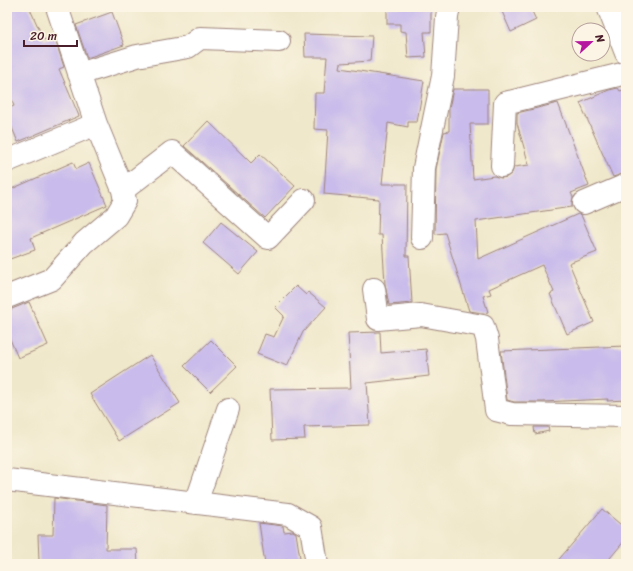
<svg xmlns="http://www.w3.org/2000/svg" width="633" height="571" font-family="Sriracha,sans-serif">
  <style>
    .building { fill: #c9bbeb }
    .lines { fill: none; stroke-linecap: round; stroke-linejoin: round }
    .minor-casing { stroke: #9d847b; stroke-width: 24 }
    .minor { stroke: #fff; stroke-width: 22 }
  </style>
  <rect width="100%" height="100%" fill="#fcf5e5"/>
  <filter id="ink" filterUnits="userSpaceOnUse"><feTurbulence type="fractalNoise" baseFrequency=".025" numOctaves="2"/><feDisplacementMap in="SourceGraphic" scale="8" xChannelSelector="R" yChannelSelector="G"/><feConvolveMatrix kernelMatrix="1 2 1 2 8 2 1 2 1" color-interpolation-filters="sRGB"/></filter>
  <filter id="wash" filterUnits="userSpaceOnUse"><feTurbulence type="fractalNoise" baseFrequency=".012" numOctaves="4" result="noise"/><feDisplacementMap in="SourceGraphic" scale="16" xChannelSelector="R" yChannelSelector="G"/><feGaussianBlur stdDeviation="0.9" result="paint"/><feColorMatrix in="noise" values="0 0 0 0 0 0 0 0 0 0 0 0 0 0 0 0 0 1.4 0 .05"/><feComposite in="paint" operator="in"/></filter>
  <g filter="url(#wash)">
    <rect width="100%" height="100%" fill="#f0e8cb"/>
    <g id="blocks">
      <path class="building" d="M7 7H29L44 40 54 36 64 67 59 69 79 116 18 142 7 116V109L14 106 7 89Z
        M387 7H431V32H424L426 57 408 58 406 32 400 31V24H387Z
        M500 7H530L536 20 511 32Z
        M112 12 124 45 87 58 76 25Z
        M304 34 372 36 370 61 341 63 340 68 424 81 417 122H408V127L388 123 382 184H407L406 256H409L412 303 389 305 385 284 382 235H378L379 199 324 194 328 130 314 129 315 93H324L327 57H305Z
        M618 88 620 91 626 89V173L613 177 580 103 609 90Z
        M453 89H488V124H470L473 179 494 176 501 178 507 177 512 173 514 167 529 165 517 123V113L558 103 589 186 571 193 573 197 572 202V207L476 221 478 259 578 214 581 215 597 252 569 263 594 322 567 334 550 294 554 292 542 265 489 289 491 294 483 296 488 312 483 313 469 311 445 233 435 234 436 169 444 132 449 131V109Z
        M208 121 251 163 260 154 295 186 265 218 184 146Z
        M73 162 76 169 89 163 107 205 31 238 35 250 7 260V191Z
        M221 222 258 252 239 274 203 243Z
        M296 286 306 295 308 292 326 307 303 332 287 366 257 354 265 334 274 337 284 316 275 307Z
        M29 302 48 345 18 358 7 332V311Z
        M380 332 381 353 426 349 429 376 367 383 370 425 304 427 305 439 272 440 270 389 351 388 348 333Z
        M211 340 237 366 210 392 184 366Z
        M626 346V400L607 401 608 399 542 402H514L507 400 501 351Z
        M150 355 180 403 119 441 90 394Z
        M534 427H548L549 431 535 434Z
        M54 498 107 505 106 549H137L138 564 39 561 38 535H53Z
        M602 509 626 529V539L605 564H555Z
        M259 523 283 526 284 532 293 531 296 533 301 564H265Z"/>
    </g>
  </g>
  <g filter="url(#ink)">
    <use href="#blocks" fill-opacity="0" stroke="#9d847b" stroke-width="1"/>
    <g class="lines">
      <g class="minor-casing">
        <path id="minor" d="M608 7 626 53
          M79 74 137 56 188 47 200 38 279 41
          M7 161 96 124
          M502 166 505 103 626 73
          M123 190 172 152 268 238 304 200
          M584 203 626 185
          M422 238 424 168 443 76 447 17 449 7
          M374 289 378 319 421 315 483 326 487 339 496 410 512 414 626 416
          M7 297 52 279 84 243 116 216 125 201 123 190 96 124 57 7
          M7 480 288 514 311 527 317 564
          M196 503 228 409"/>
      </g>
      <use href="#minor" class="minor"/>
    </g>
  </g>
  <rect width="633" height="571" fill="none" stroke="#fcf5e5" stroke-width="24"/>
  <g transform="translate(591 42) rotate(68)"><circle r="19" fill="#fcf5e5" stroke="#b59f9b"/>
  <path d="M0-3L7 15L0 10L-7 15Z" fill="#b5179e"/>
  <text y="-6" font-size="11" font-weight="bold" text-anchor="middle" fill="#4a1f2b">N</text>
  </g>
  <path d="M24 40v6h53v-6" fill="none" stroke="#4a1f2b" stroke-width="2"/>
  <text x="30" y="40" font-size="12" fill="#4a1f2b" stroke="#fcf5e5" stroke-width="3" paint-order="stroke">20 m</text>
</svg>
